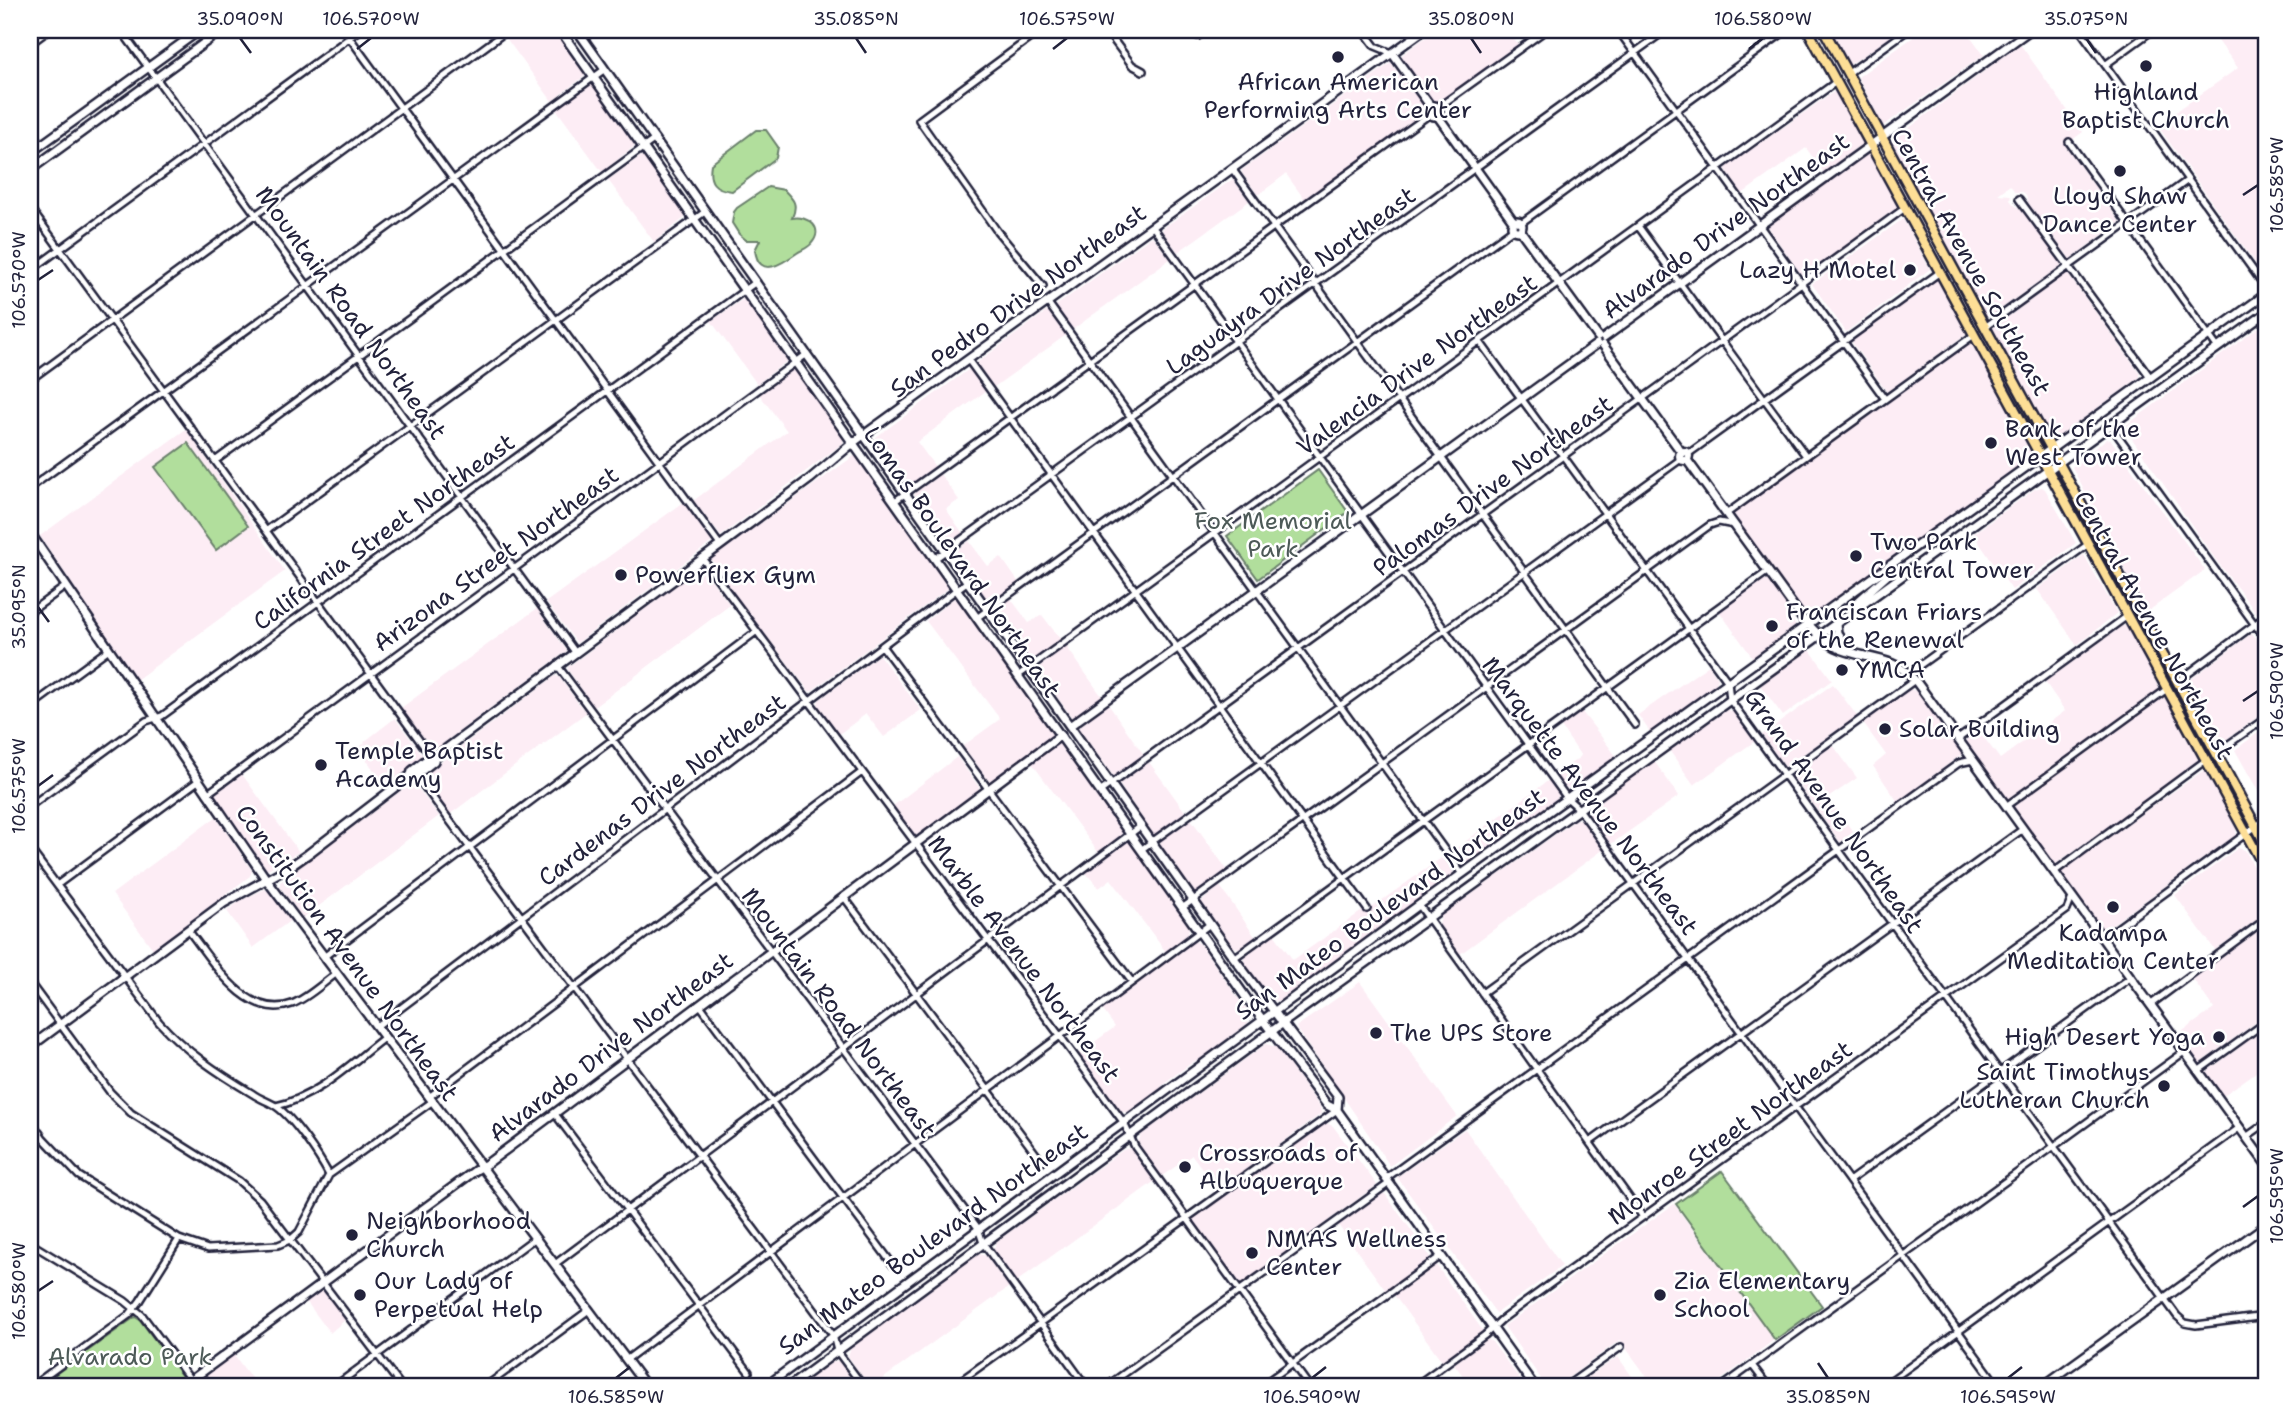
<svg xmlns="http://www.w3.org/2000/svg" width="2296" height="1416" font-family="'Shantell Sans',sans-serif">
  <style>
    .built { fill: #fdedf5 }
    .green { fill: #b1de9c; stroke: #6a806c; stroke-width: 2 }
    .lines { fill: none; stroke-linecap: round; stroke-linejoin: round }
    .street-casing { stroke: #22223b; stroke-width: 10 }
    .secondary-casing { stroke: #22223b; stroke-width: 12 }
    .primary-casing { stroke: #22223b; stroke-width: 13 }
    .street { stroke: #fff; stroke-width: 5 }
    .secondary { stroke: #fff; stroke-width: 7 }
    .primary { stroke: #fdde96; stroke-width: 8 }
    .ticks { fill: none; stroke: #22223b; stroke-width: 2.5 }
    .poi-dot { fill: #22223b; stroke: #fff; stroke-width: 2.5 }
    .labels { text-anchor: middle; stroke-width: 5; stroke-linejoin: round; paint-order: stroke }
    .poi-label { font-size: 24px; fill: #22223b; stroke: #fff; text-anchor: start }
    .street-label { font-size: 24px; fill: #22223b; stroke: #fff }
    .park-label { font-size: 24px; fill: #4d5a58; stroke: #fff }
    .neatline { fill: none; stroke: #22223b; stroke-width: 2.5 }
    .ticks-label { font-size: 18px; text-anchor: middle; fill: #22223b }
  </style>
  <rect width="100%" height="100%" fill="#fff"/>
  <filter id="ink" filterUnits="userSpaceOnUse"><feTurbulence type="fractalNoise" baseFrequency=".0143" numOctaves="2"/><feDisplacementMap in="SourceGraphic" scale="14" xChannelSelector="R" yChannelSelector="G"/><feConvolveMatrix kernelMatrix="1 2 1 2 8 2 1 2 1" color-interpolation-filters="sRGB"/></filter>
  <g filter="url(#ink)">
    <path class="built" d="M517 30H555L586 75 552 101 506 38Z
      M1436 30H1507L1519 45 1438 104 1434 103 1401 57 1403 54Z
      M1828 30H1886L1891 37 1849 65Z
      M1923 30H1966L1984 55 1883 126 1858 77Z
      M2210 30H2266V278L2157 125 2238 68Z
      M2020 44 2083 132 2065 145 2120 222 2070 259 2028 203 2026 195 2023 192H2015L2010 185 1998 194 2011 195 2010 200 2014 205 2023 210 2062 265 1991 316H1986L1940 236 1892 141Z
      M1391 63 1425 108 1423 115 1305 200 1286 174 1258 195 1242 173V170Z
      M592 84 636 145 602 172 556 109Z
      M1835 91 1863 141 1862 146 1856 148 1824 173 1806 148 1742 194 1725 168Z
      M1869 153 1900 209 1892 211 1803 277 1767 226 1833 177Z
      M641 156 645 157 687 216 654 242 608 180Z
      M1233 179 1249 201 1178 252 1162 231 1163 228Z
      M1903 219 1930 269 1846 332 1812 284Z
      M1151 237H1153L1170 259 1072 330 1056 308 1057 305Z
      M2067 273 2140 373V377L2055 439 2049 436 1992 329Z
      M1935 280 1939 281 1967 333 1887 392 1851 341Z
      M745 298 788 357 787 361 757 384 711 321Z
      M1046 312H1049L1066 335 994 387 978 365V362Z
      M2266 322V608L2257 614 2213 556 2124 427Z
      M1969 344H1974L2031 453 2030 458 1816 613 1807 614 1794 601 1734 518V513Z
      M794 369 797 370 843 436V443L721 536 693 501 787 431 759 394Z
      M968 370H971L986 391 917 442 936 468 908 487 876 443V437Z
      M186 429 285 571 136 680 40 536Z
      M2106 439 2111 440 2205 570 2147 612 2072 467Z
      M854 456 860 459 950 587 810 692 734 594 711 559Z
      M940 474 959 500 946 509 964 535 949 545 914 494Z
      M2042 487 2045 489 2076 543 2012 590 1973 534 2035 489Z
      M684 502 712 542 577 643 546 602Z
      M969 541 988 566 1001 557 1019 583 992 602H989L955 555 956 551Z
      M2084 555 2117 613 2077 645 2037 589Z
      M702 568 730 605 594 707 568 670V667L698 569Z
      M1763 579 1769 581 1788 605 1795 626 1753 658 1719 611Z
      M954 598 959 599 1054 734 993 781 988 780 963 746 1000 719 926 621Z
      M1011 599 1029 623 1042 615 1061 640 1031 661 996 613 997 609Z
      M539 607 540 613 567 651 437 748 431 747 401 708Z
      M2122 626H2127L2159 688 2157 691 2009 798 2004 797 1967 744V739L1979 731 2000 759 2065 711 2045 682Z
      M2251 634 2254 636 2266 652V711L2217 746 2183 685Z
      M1066 646 1103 698 1073 719 1037 669Z
      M1810 650 1832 680 1783 716 1760 685Z
      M879 655 921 710 884 737 866 714 839 734 818 705 819 700Z
      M1709 665 1718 679 1714 687 1650 732 1638 715Z
      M555 676 559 677 581 707 587 712 449 815 422 777 423 775Z
      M1833 684 1857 716 1785 767 1762 735Z
      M1909 689 1916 691 1936 716 1962 754 1898 802 1873 766 1886 755 1863 723Z
      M2165 697 2198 757 2197 763 2054 865 2013 810 2014 804 2159 699Z
      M1108 704 1144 755 1114 777 1078 728Z
      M1727 710 1734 712 1755 741 1694 785 1669 750Z
      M1582 712 1617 757 1570 789 1564 786 1556 775 1581 756 1561 727Z
      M395 718 423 756 420 761 386 787 358 748 365 743 364 742Z
      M2266 727V805L2235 750Z
      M1058 742 1061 743 1123 831 1120 836 1098 852 1031 762Z
      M1833 745 1857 778 1828 798 1854 833 1840 842 1792 775Z
      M957 757 979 787 978 792 916 836 893 806Z
      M1654 761 1679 796 1611 844 1589 815 1590 809Z
      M1149 762 1186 813 1156 834H1153L1119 784Z
      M2204 770 2236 828V835L2103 931 2100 929 2060 872Z
      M241 773 299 852 266 870 215 796V793Z
      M1549 780 1559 795 1554 803 1470 864 1461 865 1459 863 1451 852Z
      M410 784 416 786 439 816 303 918 280 887V882Z
      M216 817 249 866 252 871 250 876 153 949 112 894Z
      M1191 819 1228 871 1195 893 1160 844 1161 841Z
      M1577 819 1584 821 1604 849 1460 954 1439 925 1441 916Z
      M1128 840 1169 896 1189 927 1188 935 1166 952 1111 879 1099 888 1085 872Z
      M2238 848 2245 850 2266 889V913L2215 950 2175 895Z
      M1444 856 1453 868V875L1450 878 1279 1001 1273 1000 1268 996 1244 963V958L1246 955 1274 934 1293 960 1362 911 1364 913Z
      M1220 886 1256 938 1241 948 1233 947 1201 902Z
      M265 889 272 894 291 920 253 948 227 911 240 901Z
      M2266 925V1015L2200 1063 2196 1062 2177 1035 2214 1009 2193 979Z
      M1192 942H1197L1200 944 1248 1012V1023L1202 1058 1193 1062 1164 1083 1159 1091 1135 1109 1129 1112H1122L1078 1054 1115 1027 1102 1009Z
      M1360 982 1457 1116 1390 1166 1296 1027Z
      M2266 1028V1065L2221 1097 2206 1076V1072Z
      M1266 1044 1276 1047 1320 1107 1321 1113 1318 1116 1218 1190 1192 1155 1162 1176 1138 1143 1141 1135Z
      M1326 1123 1333 1126 1377 1185 1243 1283H1240L1193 1219Z
      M1465 1129 1562 1266 1496 1313 1397 1177Z
      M1130 1148 1155 1181 1016 1282 993 1251 996 1242 1123 1150Z
      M1380 1194H1385L1429 1255 1430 1259 1386 1291 1338 1225Z
      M1674 1204 1774 1340 1713 1386H1654L1620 1340 1557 1386H1546L1504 1326Z
      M979 1254 986 1256 1009 1287 873 1386H869L848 1356 851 1348Z
      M1436 1265 1483 1331 1442 1361 1394 1295Z
      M320 1291 324 1292 345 1320 330 1333 306 1301Z
      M1487 1339 1492 1342 1525 1386H1471L1454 1364Z
      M234 1355 257 1386H201L200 1380Z
      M1618 1357 1639 1386H1575Z
      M838 1361 841 1362 858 1386H800L832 1362Z"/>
    <path class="green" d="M756 130H766L778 147 776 158 732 191C714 189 708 182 711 164Z
      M768 187 784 190C794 200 798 204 792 218 809 215 825 229 811 244 808 248 801 250 797 253 783 263 759 280 755 250L760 240H746L739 234 732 223 734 212 737 208Z
      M188 443 248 526 216 550 155 467Z
      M1318 470 1348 512 1258 579 1227 536Z
      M1722 1171 1822 1306 1775 1340 1676 1204Z
      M135 1317 140 1320 181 1375 183 1379 176 1386H39Z"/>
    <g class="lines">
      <g class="street-casing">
        <path id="street" d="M121 30 575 652
          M344 30 720 545
          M1041 30 919 120 997 231 1043 286
          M1106 30 1132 65 1143 71
          M1363 30 1375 46 1392 53
          M1618 30 1885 399
          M2080 30 2266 288
          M1198 36 1207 30
          M30 44 49 30
          M2105 65 2153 30
          M1847 74 1908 30
          M1437 108 1546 30
          M2069 142 2218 348
          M1233 170 1635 725
          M2019 199 2151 378
          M30 208 433 759
          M1521 223 1787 30
          M1638 226 1806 456
          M1153 227 1567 798 1579 809 1998 1386
          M30 271 360 30
          M1048 303 1462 874
          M1985 327 2188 180
          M1480 342 1728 682 1730 700 2177 1316 2185 1323 2196 1325 2266 1316
          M969 361 1367 909
          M30 380 508 30
          M2111 426 2266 640
          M1688 454 1940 272
          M215 461 655 139
          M30 488 605 69
          M895 501 1430 114
          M1726 514 1974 335
          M267 530 706 211
          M702 558 1060 1036 1124 1123 1135 1147 1309 1386
          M936 558 1666 30
          M30 612 66 586
          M978 617 1513 229
          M882 646 1132 982
          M557 665 978 1228 983 1243 1086 1386
          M1909 673 2087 545
          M1019 675 1836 82
          M2177 682 2266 616
          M30 707 109 649
          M1958 739 2126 617
          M2216 753 2266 718
          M415 774 833 1335 837 1351 863 1386
          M1101 791 1905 208
          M207 794 807 354
          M30 806 146 721 162 716 756 282
          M2006 806 2167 689
          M30 849 159 1022C186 1052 218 1073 253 1094 260 1099 270 1102 277 1107 294 1119 319 1156 329 1175
          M1142 849 1681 459
          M2054 872 2206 760
          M57 885 198 781
          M844 897 1042 1162
          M1419 905 1643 1217
          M1182 908 1710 525 1719 522 1734 525
          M188 930C212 960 246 1021 292 1004 308 998 323 983 337 973
          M2102 939 2266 819
          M325 956 757 631
          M1234 958 1767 572
          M30 983 110 1092 131 1113 239 1181 260 1200 401 1386
          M1482 993 1915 680
          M700 1005 893 1265
          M2150 1005 2266 919
          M377 1026 968 581
          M2198 1071 2266 1022
          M429 1097 862 772
          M276 1106C318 1097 352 1062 385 1037
          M555 1114 749 1372
          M30 1120 43 1138 79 1176 179 1239 208 1249 278 1245 290 1240 299 1232 329 1175 433 1101
          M2246 1137 2266 1123
          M1590 1142 2023 829
          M1385 1179 1959 763 1973 760
          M1849 1181 2130 978
          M2260 1229 2266 1238
          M30 1243 125 1301 142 1315 195 1386
          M555 1264 1141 826
          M626 1360 1210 924
          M1752 1365 1768 1386
          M32 1386 129 1315 140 1301 179 1239
          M335 1386 535 1238
          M486 1386 589 1310
          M637 1386 643 1382
          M953 1386 1337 1110
          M1107 1386 1388 1184
          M1261 1386 1441 1256
          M1415 1386 1485 1335 1501 1320 1524 1303 2067 910 2072 898
          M1566 1386 1621 1347
          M1723 1386 2184 1052
          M1883 1386 2239 1128
          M2261 1386H2266"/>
      </g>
      <g class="secondary-casing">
        <path id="secondary" d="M560 30 1247 999 1327 1105 1337 1110 1534 1386
          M577 30 1234 958 1338 1097 1337 1110
          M1392 53 1431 107
          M1429 111a5 5 0 1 1 10 0a5 5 0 1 1-10 0Z
          M1437 115 1514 222
          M30 153 200 30
          M30 170 222 30
          M1512 226a5 5 0 1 1 10 0a5 5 0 1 1-10 0Z
          M1520 230 1598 337
          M1604 338 2030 30
          M1603 345 1682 453
          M1679.5 456a4.5 4.5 0 1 1 9 0a4.5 4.5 0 1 1-9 0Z
          M1687 460 1802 618C1813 629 1822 640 1836 647 1863 660 1893 655 1915 680L2266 1164
          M30 533 266 879 646 1386
          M1854 610 1856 603 1890 573V565
          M1836 623 1837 633 1850 652
          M1071 725 1597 344
          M411 775 415 776 434 761 435 757
          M30 1047 224 903 291 866 308 854 411 775 412 771 431 756 435 757 810 479 854 442 1424 30
          M183 1386 476 1170 488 1163 1061 735
          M766 1386 1419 905 2266 294
          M790 1386 1283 1023 2266 313
          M2043 1386 2266 1225"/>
      </g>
      <g class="primary-casing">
        <path id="primary" d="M1808 30 2266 870
          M1824 30 2266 845"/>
      </g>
      <use href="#street" class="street"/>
      <use href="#secondary" class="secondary"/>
      <use href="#primary" class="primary"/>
    </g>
  </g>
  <path class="ticks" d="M240 38 251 53M856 38 866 53M1471 38 1481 53M2086 38 2096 53M357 49 371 38M1053 49 1067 38M1749 49 1763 38M2243 195 2258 185M38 280 53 270M38 607 49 622M2243 701 2258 691M38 786 53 775M2243 1207 2258 1196M38 1291 53 1281M1818 1363 1828 1378M616 1378 630 1367M1312 1378 1326 1367M2008 1378 2022 1367"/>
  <g class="poi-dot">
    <circle cx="1338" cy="57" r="7"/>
    <circle cx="2146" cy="66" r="7"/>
    <circle cx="2120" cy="171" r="7"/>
    <circle cx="1910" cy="270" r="7"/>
    <circle cx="1991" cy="443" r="7"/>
    <circle cx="1856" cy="556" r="7"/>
    <circle cx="621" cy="575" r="7"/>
    <circle cx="1772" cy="626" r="7"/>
    <circle cx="1842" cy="670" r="7"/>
    <circle cx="1885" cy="729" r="7"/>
    <circle cx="321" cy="765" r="7"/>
    <circle cx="2113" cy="907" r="7"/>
    <circle cx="1376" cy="1033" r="7"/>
    <circle cx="2219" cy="1037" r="7"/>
    <circle cx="2164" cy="1086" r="7"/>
    <circle cx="1185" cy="1167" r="7"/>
    <circle cx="352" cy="1235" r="7"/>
    <circle cx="1252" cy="1253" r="7"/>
    <circle cx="360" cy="1295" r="7"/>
    <circle cx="1660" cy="1295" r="7"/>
  </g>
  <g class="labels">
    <g class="poi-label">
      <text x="1338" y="90" text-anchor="middle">African American<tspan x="1338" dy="28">Performing Arts Center</tspan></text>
      <text x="2146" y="100" text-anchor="middle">Highland<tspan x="2146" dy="28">Baptist Church</tspan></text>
      <text x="2120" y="204" text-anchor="middle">Lloyd Shaw<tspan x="2120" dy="28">Dance Center</tspan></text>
      <text x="1896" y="278" text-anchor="end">Lazy H Motel</text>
      <text x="2005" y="437">Bank of the<tspan x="2005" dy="28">West Tower</tspan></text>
      <text x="1870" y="550">Two Park<tspan x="1870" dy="28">Central Tower</tspan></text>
      <text x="635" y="583">Powerfliex Gym</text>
      <text x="1786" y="620">Franciscan Friars<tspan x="1786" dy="28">of the Renewal</tspan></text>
      <text x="1856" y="678">YMCA</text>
      <text x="1899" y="737">Solar Building</text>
      <text x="335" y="759">Temple Baptist<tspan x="335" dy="28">Academy</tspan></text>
      <text x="2113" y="941" text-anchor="middle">Kadampa<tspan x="2113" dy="28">Meditation Center</tspan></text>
      <text x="1390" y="1041">The UPS Store</text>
      <text x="2205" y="1045" text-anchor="end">High Desert Yoga</text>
      <text x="2150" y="1080" text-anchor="end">Saint Timothys<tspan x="2150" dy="28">Lutheran Church</tspan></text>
      <text x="1199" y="1161">Crossroads of<tspan x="1199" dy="28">Albuquerque</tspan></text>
      <text x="366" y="1229">Neighborhood<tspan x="366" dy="28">Church</tspan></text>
      <text x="1266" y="1247">NMAS Wellness<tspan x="1266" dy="28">Center</tspan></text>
      <text x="374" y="1289">Our Lady of<tspan x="374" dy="28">Perpetual Help</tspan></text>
      <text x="1674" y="1289">Zia Elementary<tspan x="1674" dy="28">School</tspan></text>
    </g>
    <g class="street-label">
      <text transform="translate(1726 226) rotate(-36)" y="8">Alvarado Drive Northeast</text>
      <text transform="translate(1971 262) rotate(61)" y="8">Central Avenue Southeast</text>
      <text transform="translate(1291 281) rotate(-36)" y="8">Laguayra Drive Northeast</text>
      <text transform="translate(1018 301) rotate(-36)" y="8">San Pedro Drive Northeast</text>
      <text transform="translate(351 313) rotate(54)" y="8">Mountain Road Northeast</text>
      <text transform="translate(1417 365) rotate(-36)" y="8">Valencia Drive Northeast</text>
      <text transform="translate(1493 486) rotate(-36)" y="8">Palomas Drive Northeast</text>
      <text transform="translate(384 532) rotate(-36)" y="8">California Street Northeast</text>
      <text transform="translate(496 559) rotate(-36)" y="8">Arizona Street Northeast</text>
      <text transform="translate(962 562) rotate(55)" y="8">Lomas Boulevard Northeast</text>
      <text transform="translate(2154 625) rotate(61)" y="8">Central Avenue Northeast</text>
      <text transform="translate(662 790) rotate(-37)" y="8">Cardenas Drive Northeast</text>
      <text transform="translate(1590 796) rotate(53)" y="8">Marquette Avenue Northeast</text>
      <text transform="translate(1834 811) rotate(55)" y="8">Grand Avenue Northeast</text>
      <text transform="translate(1390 904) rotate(-36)" y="8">San Mateo Boulevard Northeast</text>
      <text transform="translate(347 953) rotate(54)" y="8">Constitution Avenue Northeast</text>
      <text transform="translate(1024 959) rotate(53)" y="8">Marble Avenue Northeast</text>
      <text transform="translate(839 1013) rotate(53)" y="8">Mountain Road Northeast</text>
      <text transform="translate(611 1047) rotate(-37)" y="8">Alvarado Drive Northeast</text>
      <text transform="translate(1730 1133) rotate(-36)" y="8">Monroe Street Northeast</text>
      <text transform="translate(933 1239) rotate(-36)" y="8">San Mateo Boulevard Northeast</text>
    </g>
    <g class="park-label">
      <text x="1273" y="529">Fox Memorial<tspan x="1273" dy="28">Park</tspan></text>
      <text x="130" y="1365">Alvarado Park</text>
    </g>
  </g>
  <rect width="2296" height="1416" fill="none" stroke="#fff" stroke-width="77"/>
  <rect x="38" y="38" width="2220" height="1340" class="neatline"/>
  <g class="ticks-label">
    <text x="240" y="25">35.090°N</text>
    <text x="371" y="25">106.570°W</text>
    <text x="856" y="25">35.085°N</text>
    <text x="1067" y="25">106.575°W</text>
    <text x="1471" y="25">35.080°N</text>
    <text x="1763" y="25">106.580°W</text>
    <text x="2086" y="25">35.075°N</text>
    <text transform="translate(2277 185) rotate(-90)" y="6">106.585°W</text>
    <text transform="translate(19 280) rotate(-90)" y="6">106.570°W</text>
    <text transform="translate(19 607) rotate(-90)" y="6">35.095°N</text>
    <text transform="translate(2277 691) rotate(-90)" y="6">106.590°W</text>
    <text transform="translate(19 786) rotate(-90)" y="6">106.575°W</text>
    <text transform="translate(2277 1196) rotate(-90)" y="6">106.595°W</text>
    <text transform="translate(19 1291) rotate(-90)" y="6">106.580°W</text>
    <text x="616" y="1403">106.585°W</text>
    <text x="1312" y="1403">106.590°W</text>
    <text x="1828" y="1403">35.085°N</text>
    <text x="2008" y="1403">106.595°W</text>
  </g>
</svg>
